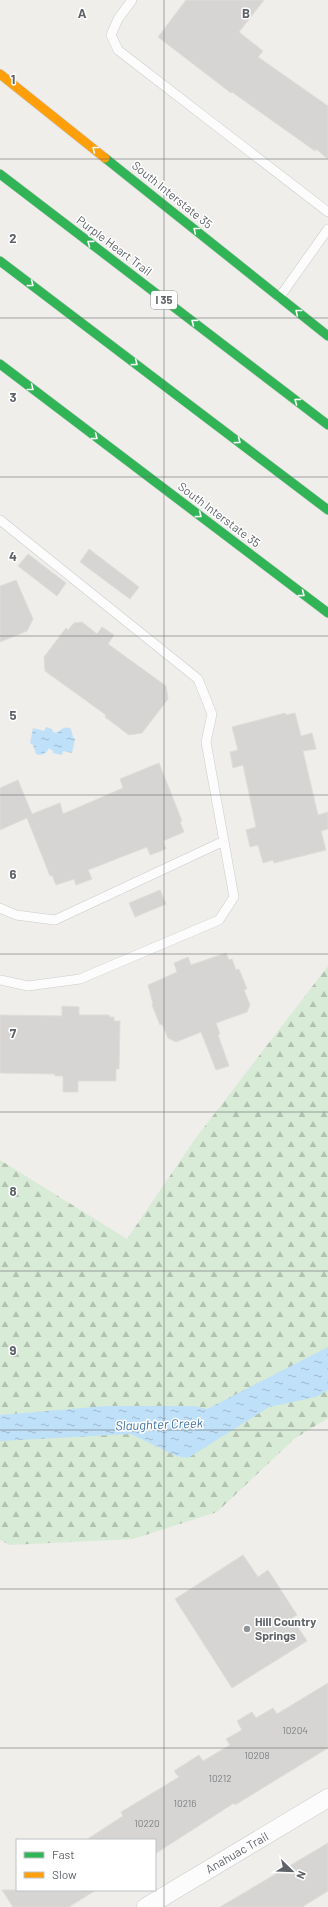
<svg xmlns="http://www.w3.org/2000/svg" width="328" height="1907" font-family="Barlow,sans-serif">
  <style>
    .forest { fill: url(#forest-firs) }
    .water { fill: url(#water-ripples) }
    .building { fill: #d6d5d3; stroke: #deddd9 }
    .lines { fill: none; stroke-linecap: round; stroke-linejoin: round }
    .lane-casing { stroke: #cbcccc; stroke-width: 10 }
    .street-casing { stroke: #cbcccc; stroke-width: 19 }
    .fast-casing { stroke: #cacacb; stroke-width: 10 }
    .slow-casing { stroke: #cacacb; stroke-width: 10 }
    .lane { stroke: #fdfcfc; stroke-width: 9 }
    .street { stroke: #fdfcfc; stroke-width: 18 }
    .fast { stroke: #30b455; stroke-width: 9 }
    .slow { stroke: #ff9f0a; stroke-width: 9 }
    .oneway { stroke: #fff }
    .grid { fill: none; stroke: #5f6368; stroke-width: 1; stroke-opacity: 0.55 }
    .poi-dot { fill: #919496; stroke: #fff; stroke-width: 1.5 }
    .labels { text-anchor: middle; stroke-width: 3; stroke-linejoin: round; paint-order: stroke }
    .number-label { font-size: 10px; fill: #7e8184 }
    .shield { fill: #fff; stroke: #8f9295; stroke-width: 1 }
    .shield-label { font-size: 11px; font-weight: bold; fill: #5f6368 }
    .street-label { font-size: 12px; fill: #5f6368; stroke: #fff }
    .poi-label { font-size: 12px; font-weight: bold; fill: #5f6368; stroke: #fff; text-anchor: start }
    .water-label { font-size: 13px; font-style: italic; fill: #4174aa; stroke: #fff }
    .grid-label { font-size: 13px; text-anchor: middle; font-weight: bold; fill: #5f6368; stroke: #fff; stroke-width: 3; stroke-linejoin: round; paint-order: stroke }
  </style>
  <defs>
    <pattern id="forest-firs" width="22" height="20" patternUnits="userSpaceOnUse"><rect width="22" height="20" fill="#d8ebd6"/><path d="M5 1l3.5 6h-7zM16 11l3.5 6h-7z" fill="#b2c2b1"/></pattern>
    <pattern id="water-ripples" width="26" height="14" patternUnits="userSpaceOnUse"><rect width="26" height="14" fill="#bfe0f9"/><path d="M2 4q2-2 4 0t4 0M15 11q2-2 4 0t4 0" fill="none" stroke="#9eb9cd"/></pattern>
  </defs>
  <rect width="100%" height="100%" fill="#efeeea"/>
  <path class="forest" d="M328 966V1418L294 1439 217 1512 133 1539 10 1545 0 1540V1160L127 1239 195 1139Z"/>
  <path class="water" d="M46 727 52 729 53 732 56 733C62 730 64 725 71 729L73 737 75 739 72 753 63 751 62 755 53 753V751L49 748C46 754 42 756 36 754L33 745 30 743 33 728 44 731Z
    M328 1347V1390L316 1397 269 1407 188 1458 176 1456 131 1434 0 1441V1415L106 1406H194L207 1409Z"/>
  <path class="building" d="M186 0H264L239 32 263 51 258 57 328 106V159L316 149 315 151 232 92 231 93 158 37Z
    M89 549 139 587 130 599 80 562Z
    M28 554 66 583 57 596 18 566Z
    M16 580 33 619 27 631 0 642V586Z
    M82 622 97 634 102 627 114 635 108 644 166 686 168 699 142 733 129 735 105 717 106 715 45 671 44 657 66 628 68 630 74 623Z
    M285 713 286 715 295 713 301 736 312 733 316 749 303 751 318 815 328 812V829L321 831 326 850 274 863 273 860 263 863 258 845 250 847 246 830 256 827 243 765 233 768 230 752 238 750 232 727Z
    M159 763 182 821 180 822 184 832 163 841 166 849 150 855 147 847 88 870 92 879 76 885 74 879 56 885 52 875 50 876 27 818 0 830V788L18 780 32 814 60 803 63 814 123 788 120 779Z
    M160 890 166 904 135 917 129 903Z
    M226 953 229 960 232 959 236 970 239 969 247 989 244 990 250 1005 247 1012 216 1023 220 1034 218 1035 229 1066 216 1070 201 1032 176 1042 168 1038 162 1024 160 1025 152 1005 153 1004 148 985 177 972 174 963 188 957 191 965Z
    M62 1006 79 1007V1015H109L110 1017H114V1021H120L119 1069H116V1081H78V1092H63V1076H55V1074L0 1073V1015L62 1016Z
    M243 1555 258 1577 268 1570 297 1615 292 1618 307 1641 232 1688 175 1599Z
    M328 1683V1748L235 1805 234 1803 155 1854V1840H86L123 1816 121 1812 179 1777 174 1771 199 1755 203 1761 230 1745 226 1739 242 1730 237 1721 252 1712 256 1718 273 1708 277 1714Z
    M328 1843V1891L302 1907H220Z
    M2 1890H96L69 1907H13Z"/>
  <g class="lines">
    <g class="lane-casing">
      <path id="lane" d="M132 0 118 19 111 35 118 50 328 212
        M279 298 328 229
        M0 520 198 679 212 714 206 742 234 897 219 920 80 979 28 986 0 980
        M0 908 16 915 55 920 224 841"/>
    </g>
    <g class="street-casing">
      <path id="street" d="M146 1907 328 1798"/>
    </g>
    <g class="fast-casing">
      <path id="fast" d="M105 158 328 336
        M0 174 328 425
        M0 261 328 510
        M0 364 328 613"/>
    </g>
    <g class="slow-casing">
      <path id="slow" d="M0 74 105 158"/>
    </g>
    <use href="#lane" class="lane"/>
    <use href="#street" class="street"/>
    <use href="#fast" class="fast"/>
    <use href="#slow" class="slow"/>
  </g>
  <defs><path id="oneway-chevron" d="M-2-3.5L2.5 0L-2 3.5" fill="none" stroke-width="1.6" stroke-linecap="round" stroke-linejoin="round"/></defs>
  <g class="oneway">
    <use href="#oneway-chevron" transform="translate(95 149) rotate(-142)"/>
    <use href="#oneway-chevron" transform="translate(196 230) rotate(-141)"/>
    <use href="#oneway-chevron" transform="translate(90 243) rotate(-143)"/>
    <use href="#oneway-chevron" transform="translate(31 284) rotate(37)"/>
    <use href="#oneway-chevron" transform="translate(298 312) rotate(-141)"/>
    <use href="#oneway-chevron" transform="translate(194 322) rotate(-143)"/>
    <use href="#oneway-chevron" transform="translate(135 363) rotate(37)"/>
    <use href="#oneway-chevron" transform="translate(31 388) rotate(38)"/>
    <use href="#oneway-chevron" transform="translate(297 401) rotate(-143)"/>
    <use href="#oneway-chevron" transform="translate(95 437) rotate(37)"/>
    <use href="#oneway-chevron" transform="translate(238 441) rotate(37)"/>
    <use href="#oneway-chevron" transform="translate(199 515) rotate(37)"/>
    <use href="#oneway-chevron" transform="translate(302 594) rotate(37)"/>
  </g>
  <path class="grid" d="M164 0V1907M0 159H328M0 318H328M0 477H328M0 636H328M0 795H328M0 954H328M0 1112H328M0 1271H328M0 1430H328M0 1589H328M0 1748H328"/>
  <circle class="poi-dot" cx="247" cy="1629" r="4"/>
  <g class="labels">
    <g class="number-label">
      <text x="295" y="1734">10204</text>
      <text x="257" y="1759">10208</text>
      <text x="220" y="1782">10212</text>
      <text x="185" y="1807">10216</text>
      <text x="147" y="1827">10220</text>
    </g>
    <rect class="shield" x="151" y="291" width="26" height="18" rx="3"/>
    <g class="shield-label">
      <text x="164" y="304">I 35</text>
    </g>
    <g class="street-label">
      <text transform="translate(172 195) rotate(39)" y="4">South Interstate 35</text>
      <text transform="translate(114 246) rotate(37)" y="4">Purple Heart Trail</text>
      <text transform="translate(219 515) rotate(37)" y="4">South Interstate 35</text>
      <text transform="translate(237 1853) rotate(-30)" y="4">Anahuac Trail</text>
    </g>
    <g class="poi-label">
      <text x="255" y="1626">Hill Country<tspan x="255" dy="14">Springs</tspan></text>
    </g>
    <g class="water-label">
      <text transform="translate(159 1424) rotate(-2)" y="5">Slaughter Creek</text>
    </g>
  </g>
  <g class="grid-label">
    <text x="82" y="18">A</text>
    <text x="246" y="18">B</text>
    <text x="13" y="84">1</text>
    <text x="13" y="243">2</text>
    <text x="13" y="402">3</text>
    <text x="13" y="561">4</text>
    <text x="13" y="720">5</text>
    <text x="13" y="879">6</text>
    <text x="13" y="1038">7</text>
    <text x="13" y="1196">8</text>
    <text x="13" y="1355">9</text>
  </g>
  <rect x="16" y="1839" width="140" height="52" fill="#ffffff" stroke="#bfc1c3"/>
  <rect x="24" y="1852" width="20" height="6" fill="#30b455" stroke="#bfc1c3"/>
  <text x="52" y="1859" font-size="12" fill="#5f6368">Fast</text>
  <rect x="24" y="1872" width="20" height="6" fill="#ff9f0a" stroke="#bfc1c3"/>
  <text x="52" y="1879" font-size="12" fill="#5f6368">Slow</text>
  <g transform="translate(292 1871) rotate(113)" stroke="#ffffff" stroke-width="3" paint-order="stroke">
  <path d="M0-3L7 15L0 10L-7 15Z" fill="#5f6368"/>
  <text y="-6" font-size="11" font-weight="bold" text-anchor="middle" fill="#5f6368">N</text>
  </g>
</svg>
